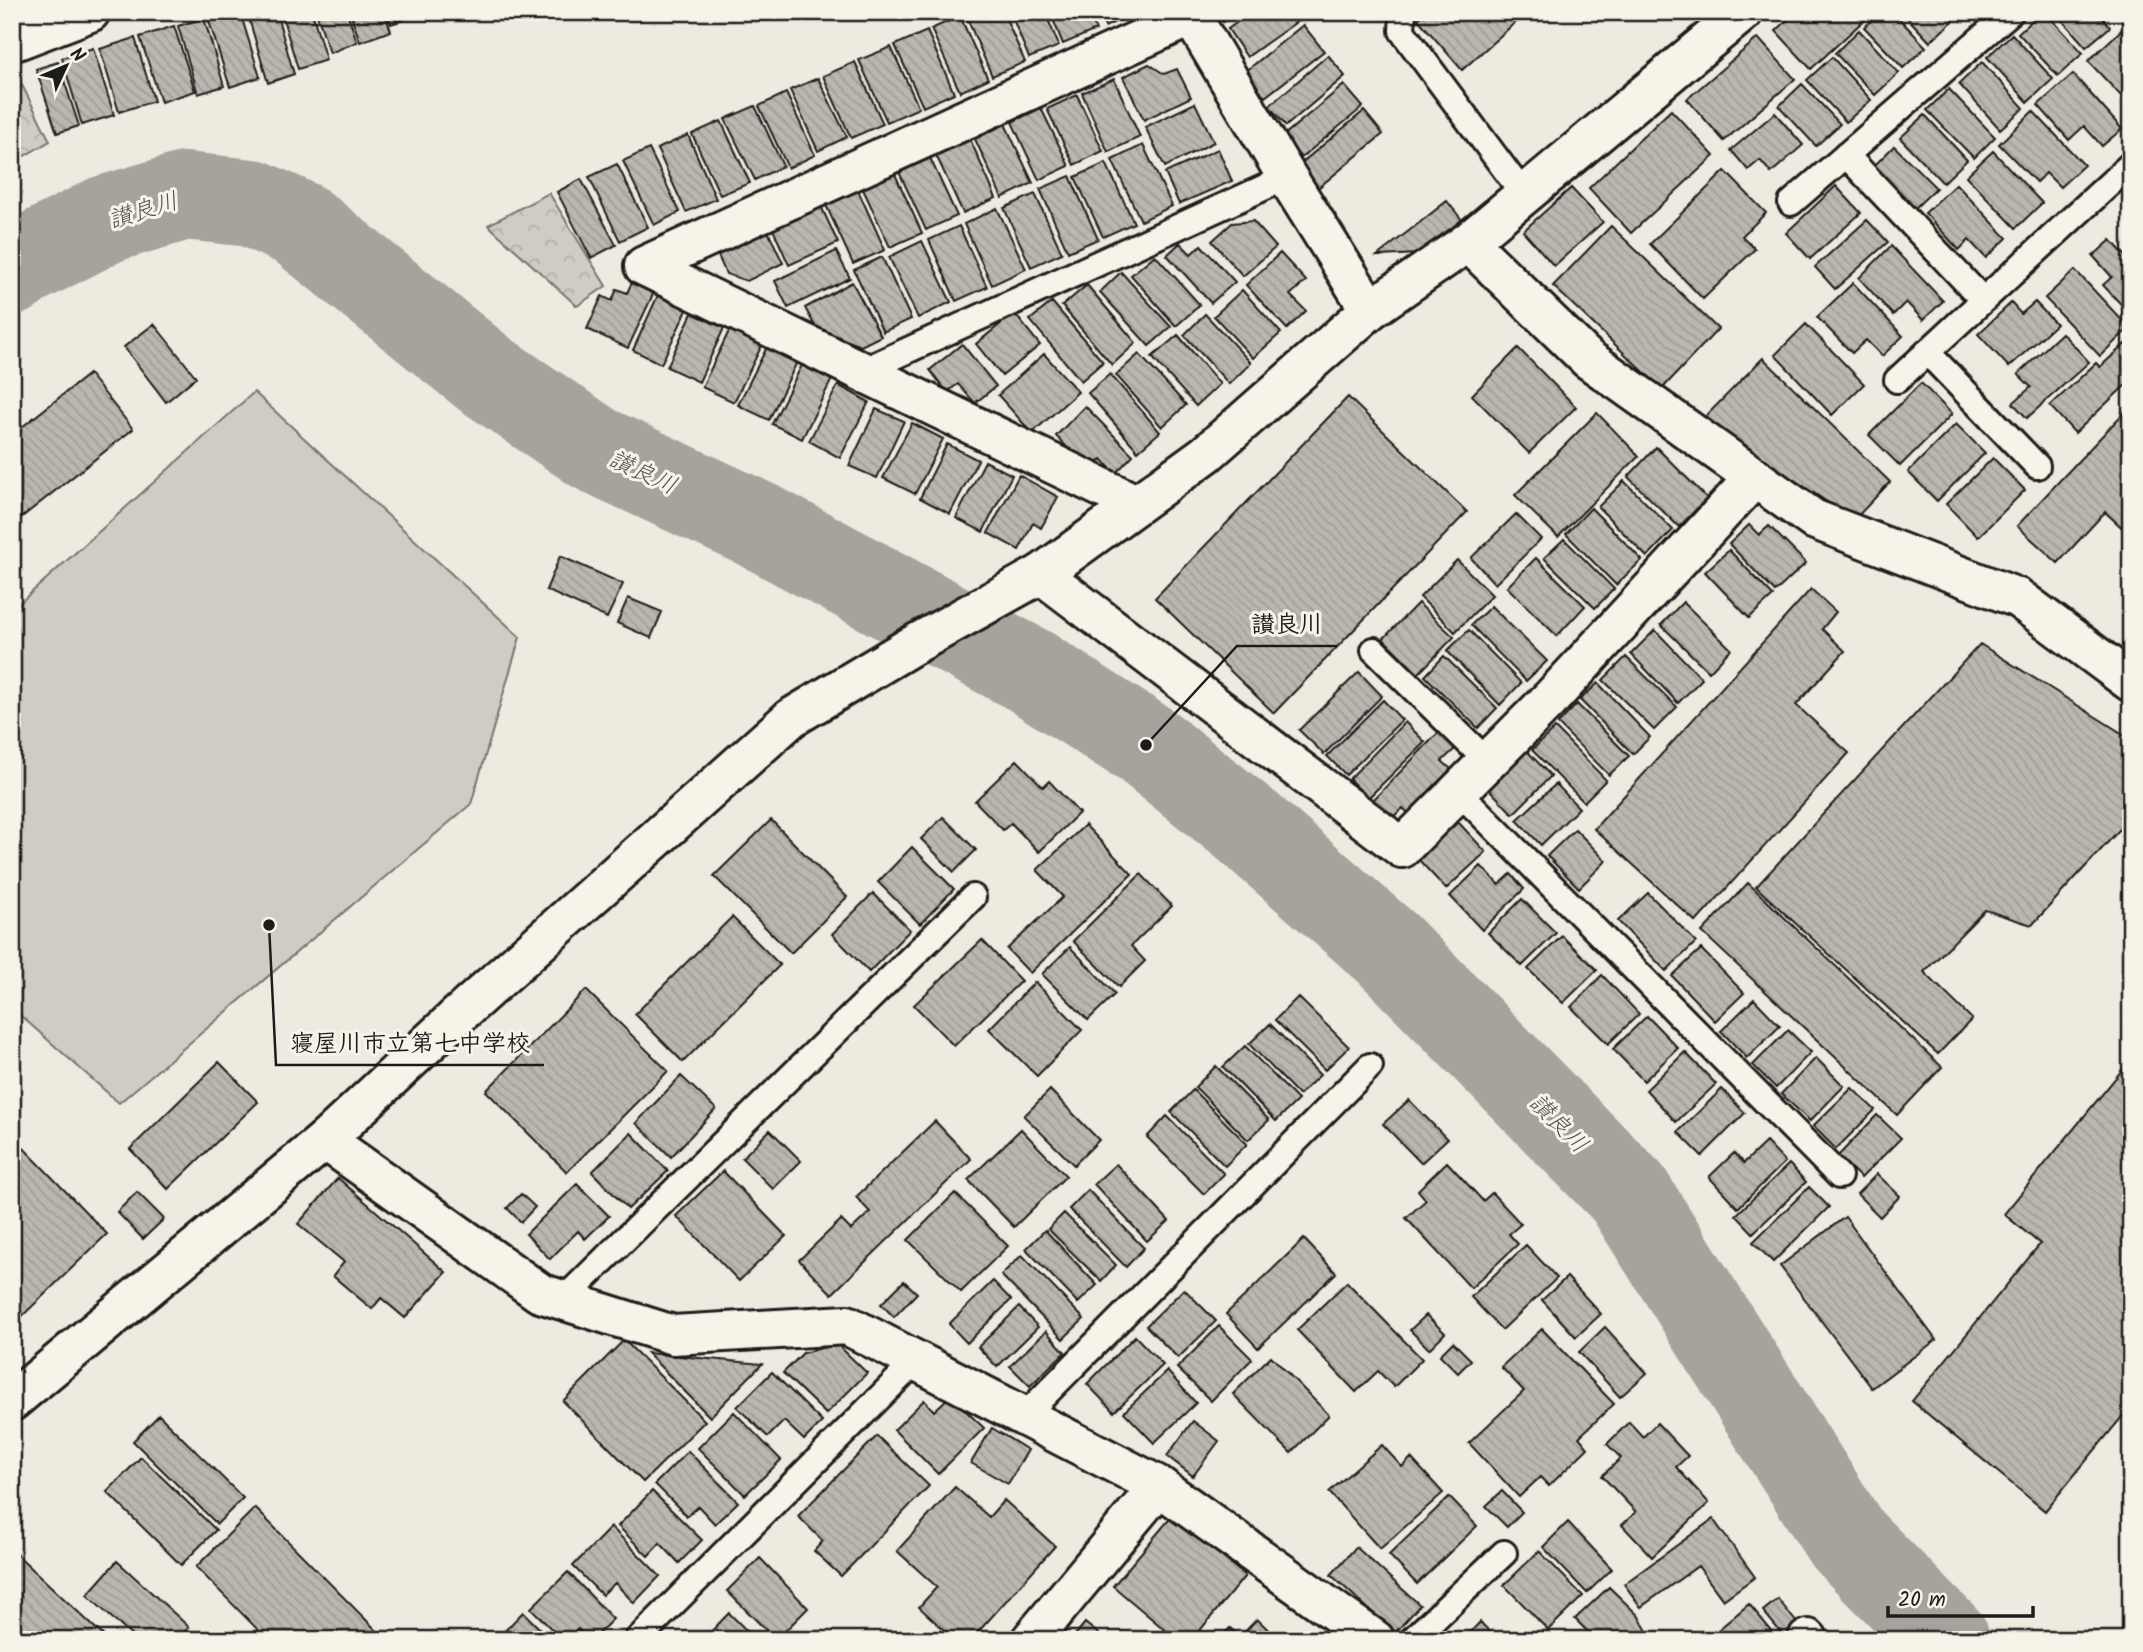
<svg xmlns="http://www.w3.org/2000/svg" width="2143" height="1652" font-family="Kalam,'Klee One',sans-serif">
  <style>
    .park { fill: url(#park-crowns); stroke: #767470; stroke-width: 2 }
    .pitch { fill: #cfccc3; stroke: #767470; stroke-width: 2 }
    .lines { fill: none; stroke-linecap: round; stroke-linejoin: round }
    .river { stroke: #a6a39d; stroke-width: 88 }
    .building { fill: url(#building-back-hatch); stroke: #1c1c1c; stroke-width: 2 }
    .service-casing { stroke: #1c1c1c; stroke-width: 30 }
    .minor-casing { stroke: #1c1c1c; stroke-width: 44 }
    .tertiary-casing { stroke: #1c1c1c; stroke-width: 44 }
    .service { stroke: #f7f3e8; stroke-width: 24 }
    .minor { stroke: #f7f3e8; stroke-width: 38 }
    .tertiary { stroke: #f7f3e8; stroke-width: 38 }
    .labels { text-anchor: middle; stroke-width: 6; stroke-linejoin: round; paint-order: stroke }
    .water-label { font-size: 24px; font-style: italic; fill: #535250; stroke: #f7f3e8 }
    .leader { fill: none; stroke: #1c1c1c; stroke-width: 2.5 }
    .callout-dot { fill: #1c1c1c; stroke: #f7f3e8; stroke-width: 2.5 }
    .callout-label { font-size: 24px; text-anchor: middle; font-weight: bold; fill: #1c1c1c; stroke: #f7f3e8; stroke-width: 6; stroke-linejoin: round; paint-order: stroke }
  </style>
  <defs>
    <pattern id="park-crowns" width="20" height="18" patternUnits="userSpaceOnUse" patternTransform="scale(1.75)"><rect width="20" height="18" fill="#cfccc3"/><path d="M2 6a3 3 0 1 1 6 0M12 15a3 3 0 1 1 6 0" fill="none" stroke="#b1afa7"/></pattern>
    <pattern id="building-back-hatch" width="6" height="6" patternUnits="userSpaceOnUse" patternTransform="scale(1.75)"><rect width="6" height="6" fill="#bab7af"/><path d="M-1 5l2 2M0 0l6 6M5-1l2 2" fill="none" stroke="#9f9d96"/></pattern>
  </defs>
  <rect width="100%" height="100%" fill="#eeeae0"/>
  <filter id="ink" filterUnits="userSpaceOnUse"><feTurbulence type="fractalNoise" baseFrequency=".0143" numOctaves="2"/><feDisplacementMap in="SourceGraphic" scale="14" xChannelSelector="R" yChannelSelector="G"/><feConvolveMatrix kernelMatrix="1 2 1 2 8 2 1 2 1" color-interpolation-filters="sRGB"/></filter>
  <g filter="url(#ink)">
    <path class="park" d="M12 65 50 141 12 163Z
      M549 193 606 286 577 306 488 225Z"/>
    <path class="pitch" d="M254 392 520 637 471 804 119 1103 12 1008V610Z"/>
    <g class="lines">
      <path class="river" d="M12 271 25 261 107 219 185 196 252 203 300 225 485 374 595 449 762 527 1030 671 1146 745 1247 826 1388 949 1628 1193 1847 1540 1946 1640"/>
    </g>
    <path class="building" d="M215 12H240L260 77 230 87 207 15Z
      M247 12H276L294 74 268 83Z
      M281 12H312L326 60 298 69Z
      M316 12H347L357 42 330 53Z
      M350 12H384L391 31 360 42Z
      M387 12H419V15L391 24Z
      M974 12H1003L1025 62 992 76 966 16Z
      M1010 12H1045L1059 46 1029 58Z
      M1050 12H1088L1096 30 1063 44Z
      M1098 12H1135L1105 27Z
      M1217 12H1237L1223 22Z
      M1251 12H1297L1302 18 1247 57 1228 29Z
      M1425 12H1527L1462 70 1418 19Z
      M1796 12H1873L1811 69 1776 31Z
      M1881 12H1893L1926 47 1903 68 1864 27Z
      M1902 12H1946L1954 20 1930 42Z
      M2041 12H2045L2083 53 2058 76 2018 33Z
      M2055 12H2098L2110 27 2086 47Z
      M960 16 988 79 960 92 931 29Z
      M204 18 224 86 198 94 178 26Z
      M2131 21V88L2121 96 2088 61Z
      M1303 25 1324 51 1265 97 1245 72Z
      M174 26 195 91 161 102 140 37Z
      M1859 30 1899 73 1875 95 1835 53Z
      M927 31 954 93 923 107 895 45Z
      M2012 34 2053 79 2028 102 1987 57Z
      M135 38 154 101 119 112 100 49Z
      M1758 38 1795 79 1724 141 1687 99Z
      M891 47 919 108 887 122 859 60Z
      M93 48 114 115 82 125 62 58Z
      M1328 55 1345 76 1286 126 1269 106Z
      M1832 57 1871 100 1846 122 1807 80Z
      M58 62 79 126 57 133 36 69Z
      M855 62 883 124 851 138 823 76Z
      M1982 62 2024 108 2000 129 1959 84Z
      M1149 64 1164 74 1177 69 1191 97 1144 120 1123 77Z
      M2073 74 2122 129 2102 146 2084 126 2069 140 2038 105Z
      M818 78 847 137 818 151 790 90Z
      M1114 79 1140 137 1108 152 1082 93Z
      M1802 84 1840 124 1816 146 1779 106Z
      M1344 85 1363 107 1301 158 1283 136Z
      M1949 89 1995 137 1974 158 1927 110Z
      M786 93 815 155 788 168 759 106Z
      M1077 95 1103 151 1074 165 1047 109Z
      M1195 103 1214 142 1165 167 1145 127Z
      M755 106 783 166 755 180 725 119Z
      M1041 108 1069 166 1039 180 1012 122Z
      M1671 110 1714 156 1631 233 1589 188Z
      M1364 111 1383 134 1318 188 1299 165Z
      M2033 111 2084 165 2060 187 2046 173 2036 182 1999 144Z
      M1775 113 1803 145 1771 173 1760 160 1748 170 1731 150Z
      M1925 115 1967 160 1943 183 1900 138Z
      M721 121 750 183 720 195 692 134Z
      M1005 124 1033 183 1002 198 975 139Z
      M688 135 716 199 686 212 657 149Z
      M970 139 996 198 963 213 936 155Z
      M1143 145 1172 206 1141 221 1112 160Z
      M1894 146 1936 188 1913 210 1872 168Z
      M649 149 680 212 654 225 623 161Z
      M1218 149 1232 181 1179 204 1165 173Z
      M1993 151 2042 203 2016 228 1966 176Z
      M930 158 957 216 926 230 899 172Z
      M1106 163 1134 223 1103 237 1075 177Z
      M617 164 648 227 620 241 589 177Z
      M1725 171 1766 213 1742 236 1755 249 1703 299 1650 244Z
      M894 172 922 233 890 247 862 187Z
      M1070 176 1098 239 1068 252 1040 189Z
      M581 179 616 245 591 258 557 192Z
      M1956 184 2007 238 1986 258 1969 240 1959 250 1925 213Z
      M1836 186 1861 213 1810 259 1786 233Z
      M857 188 885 250 853 264 825 203Z
      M1571 188 1603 222 1554 266 1523 231Z
      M1035 194 1062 253 1031 267 1004 208Z
      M1447 201 1462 220 1419 254 1377 256Z
      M821 206 838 243 789 265 772 227Z
      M997 208 1026 269 992 285 964 224Z
      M1867 220 1888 242 1835 289 1815 267Z
      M1253 221 1276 247 1243 276 1212 241 1232 223Z
      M959 226 987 287 956 301 929 240Z
      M1611 226 1718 329 1662 389 1553 286Z
      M766 227 783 263 747 281 726 274 716 251Z
      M2111 240 2131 262V315L2103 285 2112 277 2093 256Z
      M922 241 951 302 918 318 889 257Z
      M1180 243 1191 254 1201 245 1235 282 1211 303 1167 255Z
      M1891 246 1943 301 1923 320 1906 302 1893 315 1859 278Z
      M836 251 850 278 788 308 775 281Z
      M1280 253 1306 281 1290 295 1306 311 1287 329 1246 285Z
      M1155 255 1200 305 1176 326 1131 275Z
      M882 257 911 319 883 332 854 270Z
      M2075 270 2129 328 2100 356 2045 298Z
      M1121 272 1171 327 1149 346 1100 292Z
      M633 280 655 290 628 348 587 329 602 296 612 301 617 289 627 293Z
      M852 282 881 336 861 346 816 328 805 308Z
      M1853 283 1903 336 1882 356 1866 340 1852 353 1817 317Z
      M1087 285 1136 343 1112 365 1062 306Z
      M1242 290 1281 333 1253 358 1214 316Z
      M658 295 687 310 661 364 633 350Z
      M1052 302 1103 362 1081 381 1030 320Z
      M2035 302 2056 324 2009 367 1978 334 2011 303 2021 314Z
      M692 313 724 328 699 382 667 367Z
      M1014 313 1040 345 1002 376 976 344Z
      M1205 314 1251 363 1229 384 1184 335Z
      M154 324 196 377 166 402 124 347Z
      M1806 324 1864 384 1832 415 1775 355Z
      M730 329 762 345 734 402 702 387Z
      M2062 333 2089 362 2027 418 2013 403 2031 387 2018 374Z
      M1178 335 1220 384 1196 406 1152 357Z
      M962 344 996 386 975 403 958 384 947 392 930 370Z
      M2125 344 2131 351V380L2075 433 2050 406 2096 363 2100 367Z
      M767 347 797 362 769 420 738 405Z
      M1518 348 1576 407 1529 453 1472 395Z
      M1044 354 1078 392 1032 433 998 395Z
      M1139 354 1186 405 1162 427 1116 375Z
      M1763 358 1890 482 1854 520 1703 419Z
      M802 365 832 379 802 439 772 424Z
      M89 374 133 429 12 525V435Z
      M1110 374 1160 432 1138 451 1088 393Z
      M1921 383 1952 414 1900 466 1869 435Z
      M838 385 869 402 840 458 809 441Z
      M1348 397 1467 512 1274 713 1155 598Z
      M2131 405V536L2105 512 2058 563 2017 526Z
      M1085 406 1133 455 1115 474 1102 459 1090 471 1056 436Z
      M876 409 904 421 877 478 849 466Z
      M1597 413 1639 456 1558 537 1515 495Z
      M912 423 943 439 915 494 883 478Z
      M1956 424 1985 453 1937 501 1908 472Z
      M947 444 978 460 950 514 920 498Z
      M1656 447 1707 498 1679 527 1628 477Z
      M1993 458 2025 490 1978 537 1946 504Z
      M985 461 1012 475 983 532 956 518Z
      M1019 475 1058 497 1041 528 1033 523 1019 550 988 533Z
      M1624 481 1673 530 1647 557 1598 507Z
      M1591 508 1642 560 1616 585 1566 534Z
      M1516 514 1541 539 1495 584 1471 558Z
      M1749 525 1759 535 1769 526 1806 563 1775 592 1729 544Z
      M1564 539 1614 589 1595 608 1544 558Z
      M1729 550 1773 596 1749 618 1705 572Z
      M560 556 623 584 607 618 546 590Z
      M1536 558 1585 606 1557 636 1507 587Z
      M1457 560 1492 595 1455 632 1420 597Z
      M1811 589 1836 612 1822 629 1845 651 1796 705 1849 753 1696 922 1594 829Z
      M628 598 662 612 651 638 617 623Z
      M1683 602 1731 649 1709 672 1661 625Z
      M1418 603 1454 637 1418 674 1383 639Z
      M1491 606 1547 661 1526 681 1471 625Z
      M1469 630 1521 683 1500 705 1447 651Z
      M1655 630 1702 679 1678 703 1631 654Z
      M1980 644 2131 739V817L2032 925 1985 910 1924 972 1972 1019 1938 1054 1756 887Z
      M1444 656 1497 708 1478 728 1425 676Z
      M1626 657 1677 707 1654 730 1603 680Z
      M1359 672 1382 696 1324 754 1299 730Z
      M1598 683 1650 737 1633 754 1580 700Z
      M1383 700 1402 720 1346 775 1327 756Z
      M1577 704 1629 756 1609 775 1558 724Z
      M1405 722 1425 742 1368 798 1349 779Z
      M1555 728 1606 780 1584 802 1532 750Z
      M1440 731 1457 747 1442 761 1451 769 1408 813 1403 808 1392 818 1373 800Z
      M1525 749 1551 776 1513 814 1487 787Z
      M1017 760 1043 787 1049 781 1079 813 1039 852 1011 823 1003 830 975 801Z
      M1556 784 1579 808 1541 845 1517 820Z
      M943 817 976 850 954 872 921 839Z
      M771 820 847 897 791 953 714 876Z
      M1458 822 1486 852 1446 889 1418 859Z
      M1085 825 1132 874 1030 973 1007 949 1063 897 1037 870Z
      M1575 829 1606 861 1579 888 1547 856Z
      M912 847 954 889 920 924 878 882Z
      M1481 866 1499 885 1511 874 1524 889 1482 930 1450 896Z
      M1141 874 1172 906 1131 946 1145 961 1119 987 1073 941Z
      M1748 883 1942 1067 1897 1115 1702 932Z
      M873 893 910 930 869 972 832 934Z
      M1648 893 1696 942 1666 971 1618 921Z
      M1522 899 1556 933 1522 966 1488 933Z
      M732 917 780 965 683 1062 635 1014Z
      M1562 936 1597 970 1563 1003 1528 969Z
      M982 940 1021 981 954 1046 914 1005Z
      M1070 947 1115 994 1088 1020 1042 974Z
      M1701 949 1744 993 1715 1021 1672 976Z
      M1602 975 1639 1014 1608 1044 1571 1007Z
      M1035 982 1082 1030 1037 1076 989 1029Z
      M586 990 668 1071 567 1172 486 1091Z
      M1298 997 1349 1047 1325 1070 1275 1020Z
      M1754 999 1780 1026 1747 1058 1721 1031Z
      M1647 1016 1678 1048 1644 1081 1613 1049Z
      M1270 1024 1320 1075 1299 1095 1249 1044Z
      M1788 1030 1811 1052 1776 1088 1753 1065Z
      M1245 1046 1298 1100 1276 1121 1223 1067Z
      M1685 1052 1716 1084 1676 1122 1646 1090Z
      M1816 1058 1844 1086 1810 1121 1781 1094Z
      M2131 1059V1406L2045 1511 1912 1401 2040 1244 2004 1214Z
      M219 1062 258 1102 168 1189 130 1149Z
      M1216 1066 1269 1120 1248 1140 1195 1087Z
      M681 1076 716 1109 671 1157 636 1123Z
      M1852 1088 1875 1110 1836 1149 1813 1126Z
      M1722 1089 1745 1113 1702 1156 1678 1132Z
      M1050 1090 1099 1140 1074 1165 1024 1116Z
      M1193 1090 1247 1144 1225 1166 1171 1112Z
      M1409 1100 1447 1139 1421 1163 1383 1124Z
      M1877 1115 1901 1138 1861 1178 1838 1156Z
      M1167 1116 1224 1174 1204 1194 1147 1137Z
      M935 1121 971 1159 832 1294 799 1260 841 1220 851 1230 870 1212 856 1197Z
      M1021 1129 1066 1176 1014 1227 968 1180Z
      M770 1130 801 1161 773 1189 742 1158Z
      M631 1133 668 1171 628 1209 592 1172Z
      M12 1136 107 1234 12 1326Z
      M1766 1142 1785 1162 1738 1208 1709 1177 1734 1153 1744 1163Z
      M1447 1162 1483 1201 1492 1193 1521 1224 1509 1234 1518 1244 1471 1288 1406 1218 1426 1200 1418 1190Z
      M1116 1164 1169 1221 1147 1241 1094 1184Z
      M1789 1164 1806 1182 1753 1233 1736 1215Z
      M723 1171 786 1236 739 1281 676 1216Z
      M1877 1174 1900 1196 1880 1217 1857 1194Z
      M338 1178 446 1272 405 1318 381 1298 372 1309 333 1276 344 1262 298 1224Z
      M577 1184 609 1216 585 1239 578 1231 550 1259 526 1234Z
      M1809 1187 1829 1207 1773 1262 1753 1242Z
      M1088 1190 1144 1248 1126 1267 1069 1209Z
      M137 1192 164 1219 143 1239 117 1212Z
      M955 1193 1008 1246 961 1292 908 1240Z
      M521 1194 535 1207 521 1222 507 1208Z
      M1064 1213 1116 1265 1101 1281 1048 1229Z
      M1845 1217 1936 1340 1872 1388 1780 1266Z
      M1045 1230 1097 1285 1078 1303 1026 1249Z
      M1304 1239 1336 1273 1258 1348 1226 1314Z
      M1526 1245 1557 1278 1502 1330 1471 1297Z
      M1022 1255 1084 1319 1063 1339 1001 1275Z
      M1567 1277 1601 1314 1576 1337 1542 1300Z
      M904 1281 917 1293 894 1317 881 1304Z
      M993 1281 1011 1300 967 1343 949 1324Z
      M1347 1282 1422 1359 1394 1387 1378 1371 1356 1392 1297 1330Z
      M1184 1289 1216 1321 1178 1358 1146 1326Z
      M1019 1307 1038 1327 997 1367 978 1347Z
      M1426 1315 1445 1333 1429 1349 1410 1330Z
      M1219 1326 1252 1359 1211 1401 1177 1368Z
      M1605 1327 1647 1373 1620 1397 1579 1352Z
      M1542 1329 1614 1404 1579 1437 1588 1448 1549 1486 1540 1477 1519 1497 1469 1443 1524 1391 1501 1367Z
      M1046 1331 1065 1352 1030 1386 1010 1366Z
      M1135 1336 1163 1365 1114 1412 1087 1384Z
      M624 1340 705 1421 643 1482 563 1401Z
      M1453 1342 1471 1360 1458 1373 1440 1355Z
      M837 1344 867 1373 826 1414 783 1373 803 1353Z
      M647 1353 762 1364 710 1417Z
      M1271 1356 1329 1415 1291 1453 1233 1394Z
      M1167 1371 1196 1403 1154 1443 1124 1412Z
      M772 1372 822 1422 804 1440 784 1421 768 1437 737 1407Z
      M950 1396 984 1428 938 1474 894 1430 924 1400 934 1411Z
      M734 1412 781 1460 745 1495 698 1448Z
      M159 1415 243 1498 217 1524 133 1441Z
      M1193 1421 1219 1441 1193 1476 1167 1456Z
      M1629 1422 1643 1437 1657 1423 1688 1456 1676 1467 1709 1503 1652 1557 1622 1525 1636 1512 1602 1476 1621 1458 1607 1444Z
      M992 1428 1028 1450 1008 1484 971 1463Z
      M877 1436 929 1486 841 1576 814 1551 823 1541 798 1516Z
      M1382 1445 1402 1467 1411 1458 1443 1493 1380 1549 1329 1492Z
      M688 1451 738 1502 715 1524 698 1506 687 1516 655 1484Z
      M141 1457 216 1530 181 1565 107 1492Z
      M955 1487 989 1517 1004 1500 1055 1546 971 1640H955L919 1607 937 1587 897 1551Z
      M652 1491 702 1540 679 1563 660 1543 648 1556 618 1526Z
      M1502 1491 1522 1512 1507 1527 1486 1506Z
      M1449 1497 1477 1526 1417 1584 1389 1555Z
      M255 1508 386 1640H268L196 1567Z
      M1173 1515 1245 1576 1192 1640H1167L1171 1635 1113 1586Z
      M1713 1519 1755 1577 1723 1600 1698 1566 1641 1607 1624 1584Z
      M1568 1522 1612 1569 1587 1593 1543 1547Z
      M611 1527 660 1576 634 1603 615 1583 602 1595 573 1566Z
      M1356 1547 1420 1605 1395 1633 1331 1575Z
      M12 1550 108 1640H12Z
      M1539 1551 1583 1596 1548 1630 1504 1585Z
      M760 1558 808 1608 776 1640 727 1591Z
      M117 1561 189 1627 177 1640H136L87 1595Z
      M568 1572 613 1619 592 1640H588L578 1629 567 1640H562L531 1608Z
      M1609 1587 1638 1615 1652 1640H1596L1575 1619Z
      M1778 1599 1804 1632 1794 1640H1787L1763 1611Z
      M1749 1604 1779 1640H1706Z
      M523 1612 551 1640H496Z
      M729 1613 756 1640H703Z
      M1257 1619 1279 1640H1219L1230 1628 1240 1637Z
      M1480 1622 1498 1640H1463Z
      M1085 1623 1106 1640H1071Z"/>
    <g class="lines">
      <g class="service-casing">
        <path id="service" d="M1403 12 1402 31 1524 195
          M1846 155 1983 300
          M1791 203 2011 12
          M1927 352 2037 466
          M860 372 1287 177
          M1897 380 2131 164
          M1374 650 1488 762
          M1458 791 1839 1176
          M563 1300 973 897
          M1023 1417 1370 1066
          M637 1640 916 1361
          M1412 1640 1504 1553"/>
      </g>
      <g class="minor-casing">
        <path id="minor" d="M1189 12 1287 177 1370 310
          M12 42 90 12
          M1468 242 1588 359 1813 519 2018 598 2131 682
          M1136 504 644 266 1192 16
          M1041 574 1402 848 1553 696 1755 477
          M325 1140 540 1293 673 1335 847 1325 1159 1486 1375 1640
          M1031 1640 1159 1486
          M1807 1640 1808 1639"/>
      </g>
      <g class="tertiary-casing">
        <path id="tertiary" d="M12 1401 325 1140 454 1019 791 718 908 648 1041 574 1206 454 1370 310 1468 242 1743 12"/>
      </g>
      <use href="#service" class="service"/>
      <use href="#minor" class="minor"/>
      <use href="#tertiary" class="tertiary"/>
    </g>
  </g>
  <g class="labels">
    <g class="water-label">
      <text transform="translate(143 210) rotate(-17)" y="8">讃良川</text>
      <text transform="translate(643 472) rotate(25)" y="8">讃良川</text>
      <text transform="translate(1559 1123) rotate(45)" y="8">讃良川</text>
    </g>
  </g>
  <path class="leader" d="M1146 745L1237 646H1337M269 925L276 1065H544"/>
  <g class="callout-dot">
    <circle cx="1146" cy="745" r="7"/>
    <circle cx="269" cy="925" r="7"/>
  </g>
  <g class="callout-label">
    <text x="1287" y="632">讃良川</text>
    <text x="410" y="1051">寝屋川市立第七中学校</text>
  </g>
  <rect width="2143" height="1652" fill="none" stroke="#f7f3e8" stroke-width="42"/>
  <rect x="21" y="21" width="2101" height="1610" fill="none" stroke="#1c1c1c" stroke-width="2.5" filter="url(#ink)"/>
  <g transform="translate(66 66) rotate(46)" stroke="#f7f3e8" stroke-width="5" paint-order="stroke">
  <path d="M0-5L12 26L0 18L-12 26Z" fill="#1c1c1c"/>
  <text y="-10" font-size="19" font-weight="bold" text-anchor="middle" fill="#1c1c1c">N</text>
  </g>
  <path d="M1888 1606v10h145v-10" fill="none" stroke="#1c1c1c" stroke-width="3.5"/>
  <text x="1898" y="1606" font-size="21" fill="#1c1c1c" stroke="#f7f3e8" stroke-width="5" paint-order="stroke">20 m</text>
</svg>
